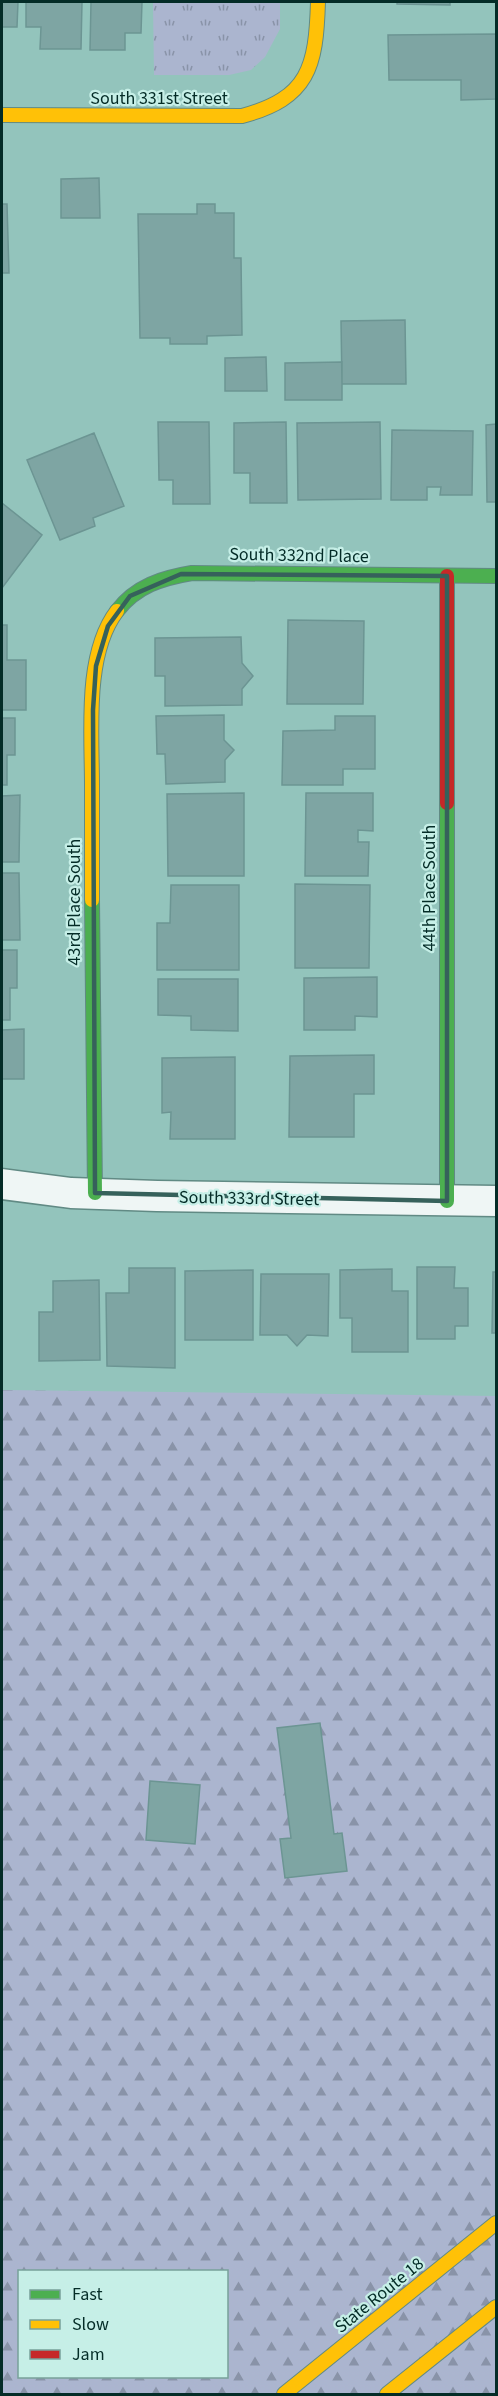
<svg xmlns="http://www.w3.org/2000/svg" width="498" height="2396" font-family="'Source Sans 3',sans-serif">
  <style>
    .forest { fill: url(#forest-firs); fill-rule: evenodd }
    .park { fill: url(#park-tufts) }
    .building { fill: #7ea5a3; stroke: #6c9593; stroke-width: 1.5 }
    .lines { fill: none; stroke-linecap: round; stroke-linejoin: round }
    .street-casing { stroke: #618a84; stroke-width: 33 }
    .fast-casing { stroke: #618a84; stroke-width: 16 }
    .slow-casing { stroke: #618a84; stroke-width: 16 }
    .jam-casing { stroke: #618a84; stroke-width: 16 }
    .street { stroke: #eff6f5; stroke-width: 30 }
    .fast { stroke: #4caf50; stroke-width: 14 }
    .slow { stroke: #ffc107; stroke-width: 14 }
    .jam { stroke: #c62828; stroke-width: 14 }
    .marked { fill: none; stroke: #36615b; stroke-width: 4.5; stroke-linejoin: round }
    .labels { text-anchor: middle; stroke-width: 4.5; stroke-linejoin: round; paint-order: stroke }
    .street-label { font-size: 18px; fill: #042c27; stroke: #c6efe7 }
  </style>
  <defs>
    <pattern id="forest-firs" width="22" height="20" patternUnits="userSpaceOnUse" patternTransform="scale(1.5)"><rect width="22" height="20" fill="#abb5cf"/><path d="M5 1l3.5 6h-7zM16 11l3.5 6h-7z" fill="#8993a8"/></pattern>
    <pattern id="park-tufts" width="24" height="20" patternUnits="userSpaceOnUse" patternTransform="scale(1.5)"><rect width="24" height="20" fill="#abb5cf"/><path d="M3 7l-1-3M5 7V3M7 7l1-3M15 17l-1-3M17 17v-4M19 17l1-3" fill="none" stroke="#8993a8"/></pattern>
  </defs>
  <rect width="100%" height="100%" fill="#93c4bc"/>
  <path class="forest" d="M2 1390 496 1396V2394H2ZM20 2272H226V2376H20Z"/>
  <path class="park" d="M153 2H280V29L265 57 251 70 229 75H154Z"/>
  <path class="building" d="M2 2H18L17 27H2Z
    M26 2H82L81 49H40L41 27H26Z
    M91 2H142L141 33H125V50H90Z
    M397 2H450V5L397 4Z
    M496 34V99L461 100V80H389L388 35Z
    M99 178 100 218H61V179Z
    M2 204H7L9 273H2Z
    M197 204H215V213H234V258H241L242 335 207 336V344H170V338H140L138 214H197Z
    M405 320 406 384H342L341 321Z
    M266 357 267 391H225V358Z
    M342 362V400H285V363Z
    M158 422H209L210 504H173V480H159Z
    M286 422 287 503H250V473H234V423Z
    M380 422 381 499 298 500 297 423Z
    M496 424V502H487L486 425Z
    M392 430 473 431 472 495H440L441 487H427V500H391Z
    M94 433 124 506 93 518 95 526 60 540 27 460Z
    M2 503 42 535 2 588Z
    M288 620 364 621 363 704H287Z
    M2 625H7V660H26V710H2Z
    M241 637 242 663 253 676 242 689V705L165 706V676H155V638Z
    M224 715V740L234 750 225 760V782L166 784 165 754H157L156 716Z
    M335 716H375V769H343V785H282L283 731 335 730Z
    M2 718H15V755H7V785H2Z
    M244 793V876H168L167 794Z
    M306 793H373V831L358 830V842H369L368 876H305Z
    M20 795 19 862H2V796Z
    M2 873H19L20 940H2Z
    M295 884 370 885 369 968H295Z
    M171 885H239V970H157V923H170Z
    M2 950H17V988H10V1020H2Z
    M377 977V1017L355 1016V1030H304V978Z
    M158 979H238V1031L191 1030V1016L158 1015Z
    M24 1029V1079H2V1097V1030Z
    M374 1055V1094H354V1137H289L290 1056Z
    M235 1057V1139H170L171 1112 162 1113V1058Z
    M417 1267H455L454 1288H468V1326H455V1339H417Z
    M129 1268H175V1368L107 1366 106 1293H129Z
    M392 1269V1291H408V1352H352V1318H340V1270Z
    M253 1270V1340H185V1271Z
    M493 1272H496V1333H492Z
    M261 1274H329L328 1336 307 1335 297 1346 287 1335H260Z
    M99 1280 100 1360 39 1361V1312H53V1281Z
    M320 1723 334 1834 342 1833 347 1871 285 1878 280 1839 291 1838 277 1728Z
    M150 1781 200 1785 195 1844 146 1840Z"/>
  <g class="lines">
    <g class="street-casing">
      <path id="street" d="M2 1184 71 1193 157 1196 496 1201"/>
    </g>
    <g class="fast-casing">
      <path id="fast" d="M117 611C136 586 162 578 192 573L496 576
        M447 803V1201
        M92 900 95 1193"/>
    </g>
    <g class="slow-casing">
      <path id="slow" d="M2 115 242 116C309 98 316 67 318 2
        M92 900C92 861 92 823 92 785 92 733 84 654 117 611
        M284 2394 496 2223
        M387 2394 496 2307"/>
    </g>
    <g class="jam-casing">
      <path id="jam" d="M447 576V803"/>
    </g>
    <use href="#street" class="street"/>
    <use href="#fast" class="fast"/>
    <use href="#slow" class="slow"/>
    <use href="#jam" class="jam"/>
  </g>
  <path class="marked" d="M181 574 447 576V1201L95 1193 93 710 96 666 108 626 130 596Z"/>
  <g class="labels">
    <g class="street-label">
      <text x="159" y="104">South 331st Street</text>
      <text transform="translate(299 555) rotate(1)" y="6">South 332nd Place</text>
      <text transform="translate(429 888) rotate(-90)" y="6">44th Place South</text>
      <text transform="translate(74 902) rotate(-90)" y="6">43rd Place South</text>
      <text transform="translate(249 1198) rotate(1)" y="6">South 333rd Street</text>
      <text transform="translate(379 2295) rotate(-39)" y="6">State Route 18</text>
    </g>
  </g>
  <rect width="498" height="2396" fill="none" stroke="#042c27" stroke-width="6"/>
  <rect x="18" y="2270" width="210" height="108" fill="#c6efe7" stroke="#78a19a" stroke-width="1.5"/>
  <rect x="30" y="2290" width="30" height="9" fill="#4caf50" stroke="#78a19a" stroke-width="1.5"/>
  <text x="72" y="2300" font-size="18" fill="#042c27">Fast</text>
  <rect x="30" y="2320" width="30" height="9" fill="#ffc107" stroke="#78a19a" stroke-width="1.5"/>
  <text x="72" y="2330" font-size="18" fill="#042c27">Slow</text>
  <rect x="30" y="2350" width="30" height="9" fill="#c62828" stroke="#78a19a" stroke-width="1.5"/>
  <text x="72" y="2360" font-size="18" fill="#042c27">Jam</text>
</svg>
